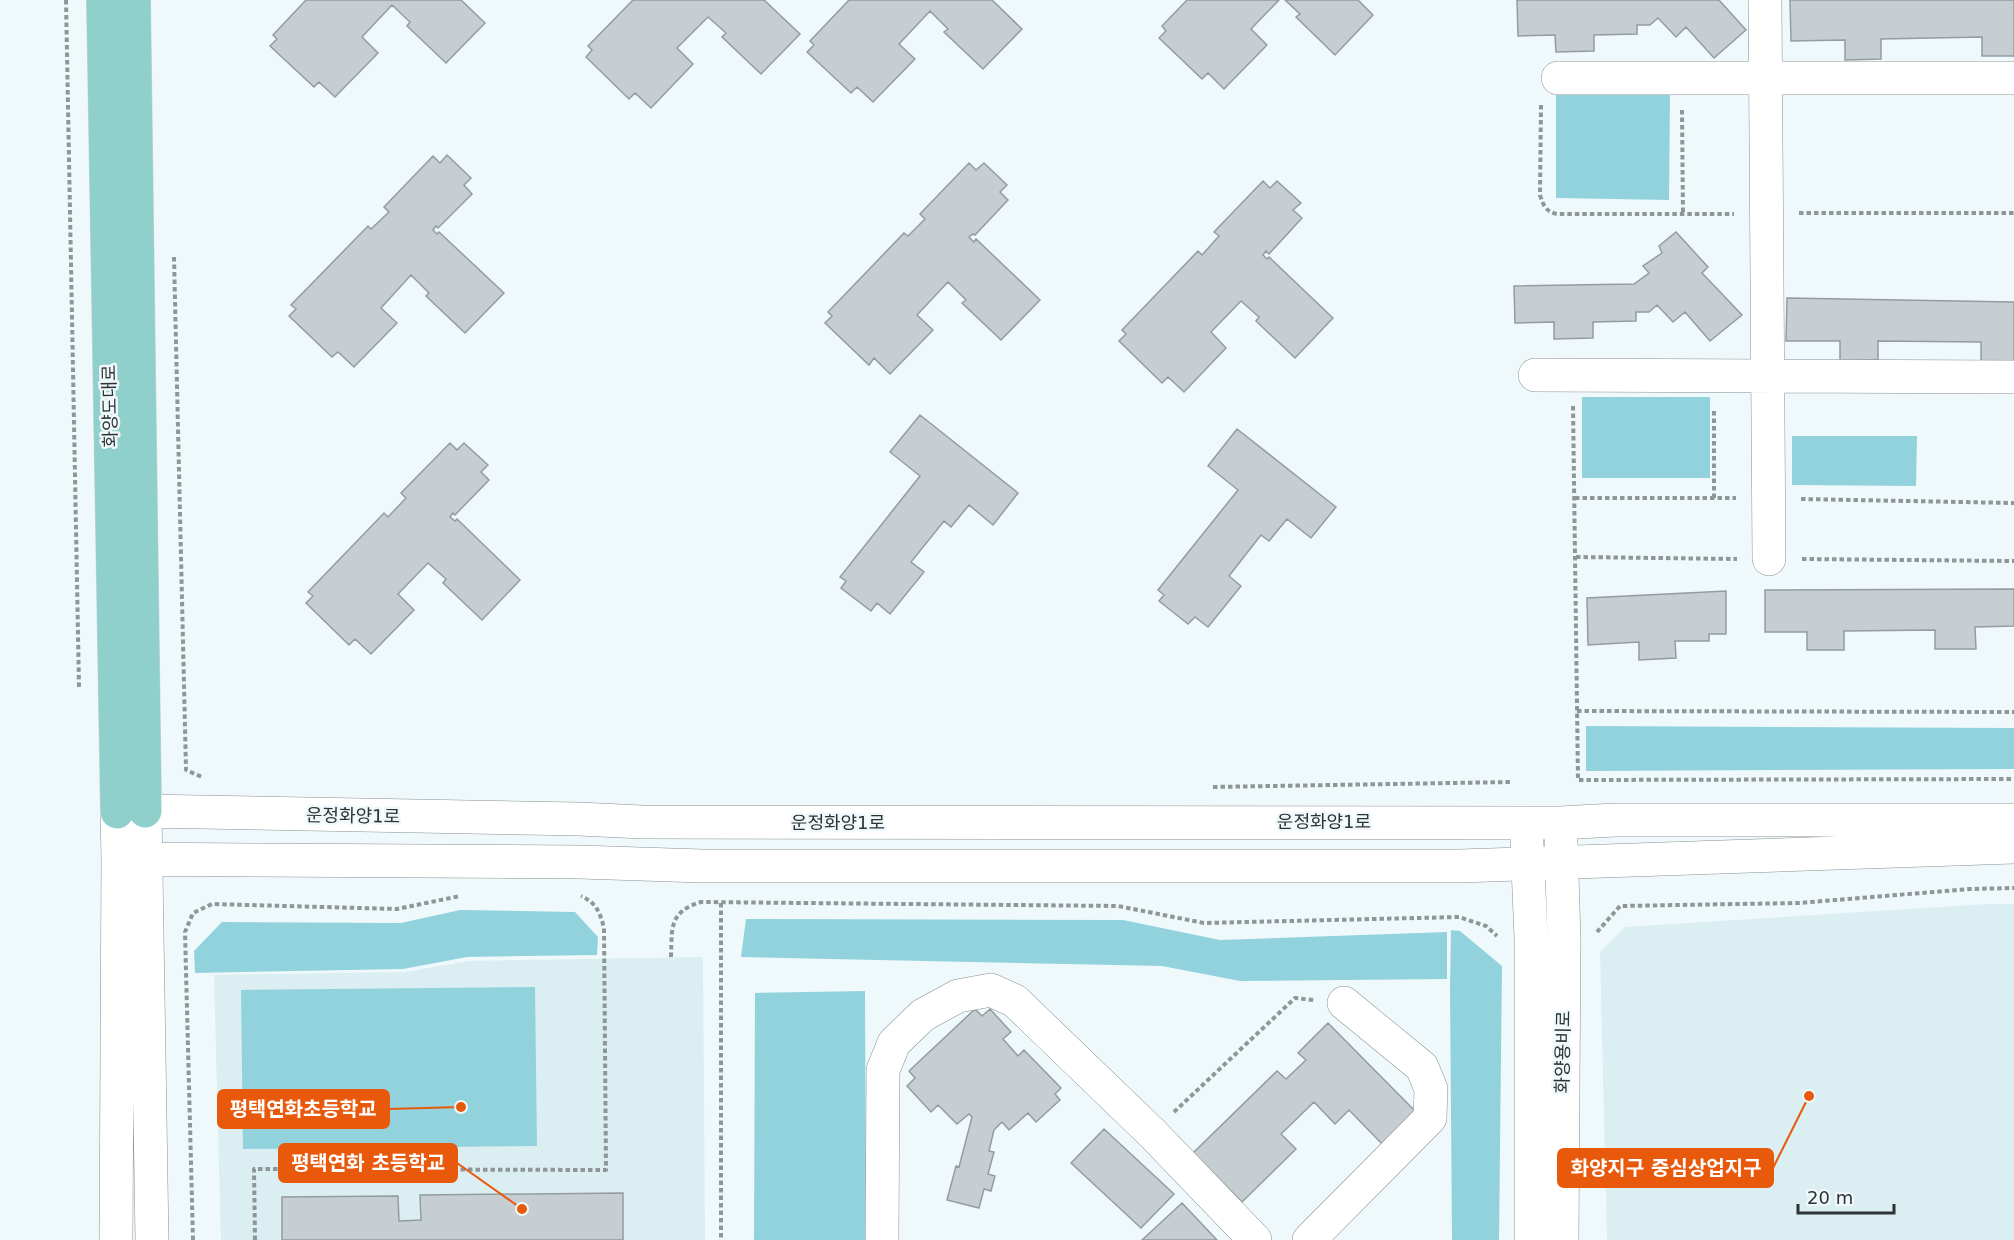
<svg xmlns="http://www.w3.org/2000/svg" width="2014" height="1240" font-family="'DejaVu Sans','Noto Sans KR',sans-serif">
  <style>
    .built { fill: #dbeef1 }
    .green { fill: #92d2dd }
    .building { fill: #c6ced2; stroke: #949c9f; stroke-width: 1.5 }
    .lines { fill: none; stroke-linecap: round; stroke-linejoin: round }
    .minor-casing { stroke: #889192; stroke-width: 34 }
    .major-casing { stroke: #d5d6d6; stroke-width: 34 }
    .path { stroke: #8f9698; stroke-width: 4; stroke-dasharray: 4.5 3; stroke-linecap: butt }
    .minor { stroke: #fff; stroke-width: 33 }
    .major { stroke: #8fd0cd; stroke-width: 33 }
    .labels { text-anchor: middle; stroke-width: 5; stroke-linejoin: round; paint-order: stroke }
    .street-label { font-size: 18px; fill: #2e3233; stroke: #eff9fb }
    .leader { fill: none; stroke: #e8590c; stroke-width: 2 }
    .callout-dot { fill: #e8590c; stroke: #eff9fb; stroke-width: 2 }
    .callout { fill: #e8590c; stroke: #e8590c; stroke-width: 2 }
    .callout-label { font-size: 20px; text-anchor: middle; font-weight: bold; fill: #fff }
  </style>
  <rect width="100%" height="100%" fill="#eff9fb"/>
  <path class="built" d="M1988 904H2014V1240H1607L1600 952 1625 927Z
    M703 957 705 1240H221L214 975 405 972 469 961Z"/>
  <path class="green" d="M1556 93 1670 95 1669 200 1556 198Z
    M1582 397H1710V478H1582Z
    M1792 436H1917L1916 486 1792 485Z
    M1586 726 2014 728V769L1586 771Z
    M460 910 575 912 598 937 597 955 467 957 403 969 195 973 194 951 222 922 401 923Z
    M746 919 1123 920 1220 940 1447 932V979L1240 981 1162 966 741 957Z
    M1451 930 1460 931 1502 966 1499 1240H1452L1450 988Z
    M535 987 537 1146 243 1149 241 990Z
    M865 991 866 1240H754L755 993Z"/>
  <path class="building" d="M306 0H461L485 23 446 63 407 26 410 22 392 5 362 37 378 53 335 97 319 82 314 87 270 46 277 39 273 35Z
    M633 0H764L800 34 761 74 722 37 726 33 708 17 677 48 693 64 651 108 635 93 629 99 586 57 592 50 588 46Z
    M849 0H992L1022 29 983 69 944 32 948 29 930 11 899 44 915 59 873 102 857 87 851 93 807 52 814 45 810 41Z
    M1187 0H1279L1251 29 1267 45 1224 89 1208 73 1202 79 1159 38 1166 31 1162 26Z
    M1285 0H1358L1373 15 1335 55 1296 17 1300 14Z
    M1517 0H1719L1746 30 1714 58 1686 27 1676 37 1658 18 1650 25H1637V34L1594 35V51L1556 52 1555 35 1518 36Z
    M1790 0H2014V56H1982V37L1881 39V59L1845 60V40L1791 41Z
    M447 155 471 178 464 185 472 194 438 228 436 226 433 230 437 234 439 232 504 293 465 333 426 296 429 293 411 275 381 308 397 323 354 367 338 352 332 357 289 316 296 309 291 305 368 226 371 229 389 212 384 207 433 156 440 163Z
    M969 163 976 170 984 163 1007 185 1000 192 1008 200 975 235 973 234 969 237 974 242 976 239 1040 300 1001 340 962 303 966 300 948 282 917 315 933 330 890 374 874 358 869 365 825 323 832 316 828 312 904 233 908 236 925 219 920 214Z
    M1263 181 1270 188 1277 181 1301 203 1293 210 1302 218 1269 254 1266 251 1263 255 1267 259 1269 257 1333 318 1295 358 1256 321 1259 317 1241 301 1211 332 1226 348 1184 392 1168 377 1162 383 1119 341 1126 334 1122 330 1198 251 1202 255 1219 236 1214 232Z
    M1676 232 1708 267 1702 273 1742 315 1710 341 1685 312 1673 322 1657 305 1649 312H1636V321L1593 322V338L1554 339V322L1515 323 1514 286 1634 284 1649 273 1643 266 1662 253 1659 246Z
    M1787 298 2014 302V363H1981V342L1878 341V360H1840V341H1786Z
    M920 415 1018 493 993 525 969 505 951 527 944 521 911 562 924 572 890 614 877 603 871 611 841 588 846 581 840 577 920 476 890 452Z
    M1237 429 1336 507 1311 538 1287 519 1269 541 1261 535 1229 576 1241 586 1208 627 1195 617 1188 624 1159 601 1164 595 1158 590 1238 490 1208 466Z
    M450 443 457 450 464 443 488 465 481 472 489 480 455 515 453 513 450 517 455 521 457 519 520 580 482 620 443 583 446 579 428 563 398 594 414 610 371 654 355 639 349 645 306 603 313 596 308 592 384 513 388 517 406 498 401 493Z
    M2014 589V626L1975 627 1976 649H1935V630L1844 631V650H1807V632H1765V590Z
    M1726 591V634H1709V641H1675L1676 658 1639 660V642L1588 645 1587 598Z
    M975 1009 982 1016 990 1009 1011 1032 1003 1039 1018 1056 1024 1050 1061 1088 1055 1094 1060 1100 1036 1122 1028 1113 1009 1130 1002 1122 994 1130 989 1151 994 1152 988 1174 995 1176 991 1191 984 1189 979 1208 947 1200 956 1166 959 1167 972 1117 969 1114 957 1124 938 1105 931 1112 907 1086 915 1078 909 1071Z
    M1328 1023 1416 1112 1383 1145 1349 1110 1335 1124 1314 1102 1281 1134 1296 1149 1242 1202 1193 1153 1277 1071 1286 1079 1306 1060 1298 1053Z
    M1104 1129 1174 1194 1141 1228 1071 1163Z
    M623 1193V1240H282V1197L398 1196 399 1221 421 1220 420 1195Z
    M1182 1203 1217 1240H1142Z"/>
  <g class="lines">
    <g class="minor-casing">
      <path id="minor" d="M1765 0 1769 559
        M1558 78H2014
        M1535 375 2014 377
        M145 811 152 1240
        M1527 843 1531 938V1240
        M1561 843 1564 938 1562 1240
        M118 859 580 862 702 866H1460L2014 847
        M116 1240 118 859 117 812 145 811 579 819 642 822 1560 823 1615 820H2014
        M882 1240 883 1070 894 1043 923 1015 958 996 991 990 1015 1001 1152 1133 1255 1240
        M1309 1240 1430 1118 1431 1089 1422 1067 1344 1003"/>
    </g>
    <g class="major-casing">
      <path id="major" d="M103 0 117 812
        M134 0 145 811"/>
    </g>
    <path class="path" d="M66 0 79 687
      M1541 105 1540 195C1543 205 1546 212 1557 214H1734
      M1682 110 1683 214
      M1799 213H2014
      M174 257 186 770 202 777
      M1573 406 1578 780 2014 779
      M1575 498H1736
      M1714 498V409
      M1801 499 2014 503
      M1576 557 1737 559
      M1802 559 2014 561
      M1577 711 2014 712
      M1213 787 1511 782
      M721 903V1240
      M1597 932 1620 906 1799 903 1970 889 2014 888
      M671 957C672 927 669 912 701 902L1118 906 1204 923 1459 917 1486 926 1497 936
      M1174 1112 1295 998 1314 1000
      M193 1240 185 932 193 913 212 904 397 909 460 896
      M255 1240 254 1169 606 1170 604 928C600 913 597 903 581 896"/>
    <use href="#minor" class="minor"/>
    <use href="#major" class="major"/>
  </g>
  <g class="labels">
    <g class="street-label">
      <text transform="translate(110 406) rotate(-91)" y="6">화양도대로</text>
      <text transform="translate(353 816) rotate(1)" y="6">운정화양1로</text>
      <text x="1324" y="828">운정화양1로</text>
      <text x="838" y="829">운정화양1로</text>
      <text transform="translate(1563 1052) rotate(-89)" y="6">화양용비로</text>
    </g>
  </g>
  <path class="leader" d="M461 1107L389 1109M522 1209L457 1163M1809 1096L1773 1168"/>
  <g class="callout-dot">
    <circle cx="461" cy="1107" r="6"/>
    <circle cx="522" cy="1209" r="6"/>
    <circle cx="1809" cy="1096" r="6"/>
  </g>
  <g class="callout">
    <rect x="218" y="1090" width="171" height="38" rx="6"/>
    <rect x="279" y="1144" width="178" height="38" rx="6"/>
    <rect x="1558" y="1149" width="215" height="38" rx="6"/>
  </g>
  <g class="callout-label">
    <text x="303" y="1116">평택연화초등학교</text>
    <text x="368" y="1170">평택연화 초등학교</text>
    <text x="1666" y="1175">화양지구 중심상업지구</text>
  </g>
  <path d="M1798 1204v9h96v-9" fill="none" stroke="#2e3233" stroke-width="3"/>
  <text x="1807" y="1204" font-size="18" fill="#2e3233" stroke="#eff9fb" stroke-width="4.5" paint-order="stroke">20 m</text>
</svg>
